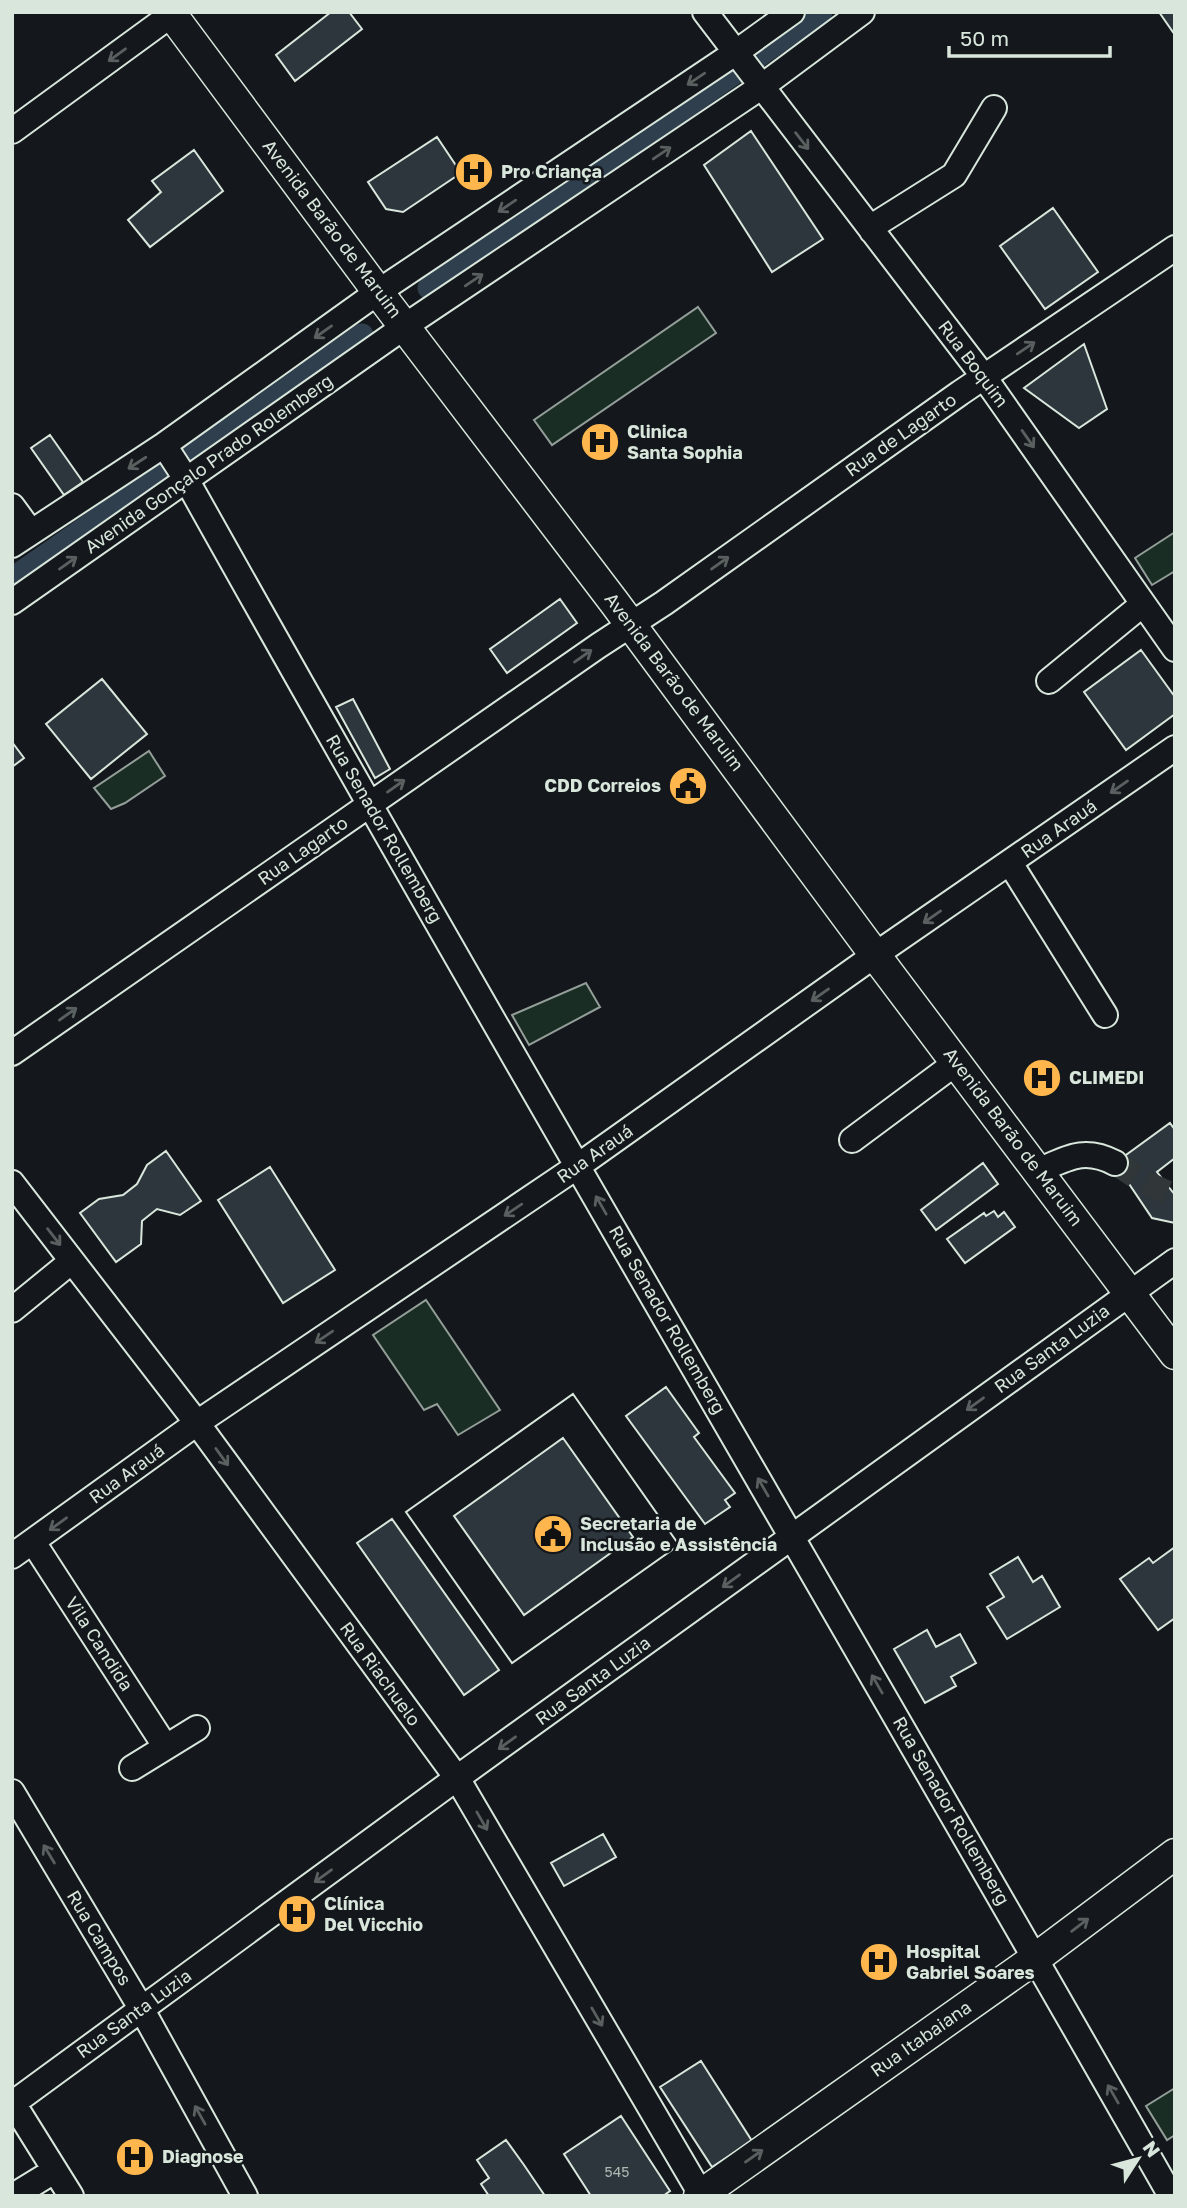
<svg xmlns="http://www.w3.org/2000/svg" width="1187" height="2208" font-family="'Golos Text',sans-serif">
  <style>
    .green { fill: #1a2d24; stroke: #939e99; stroke-width: 2 }
    .lines { fill: none; stroke-linecap: round; stroke-linejoin: round }
    .canal { stroke: #2f3f4d; stroke-width: 23 }
    .building { fill: #2c363c; stroke: #d8e6dc; stroke-width: 2; fill-rule: evenodd }
    .minor-tunnel { stroke: #313739; stroke-width: 24; stroke-dasharray: 24 12; stroke-linecap: butt }
    .minor-casing { stroke: #d8e6dc; stroke-width: 28 }
    .major-casing { stroke: #d8e6dc; stroke-width: 33 }
    .minor { stroke: #14181c; stroke-width: 24 }
    .major { stroke: #14181c; stroke-width: 30 }
    .oneway { stroke: #59605f }
    .labels { text-anchor: middle; stroke-width: 5; stroke-linejoin: round; paint-order: stroke }
    .number-label { font-size: 14px; fill: #adbab4 }
    .poi-label { font-size: 18px; font-weight: bold; fill: #d8e6dc; stroke: #14181c; text-anchor: start }
    .street-label { font-size: 18px; fill: #d8e6dc; stroke: #14181c }
  </style>
  <rect width="100%" height="100%" fill="#14181c"/>
  <path class="green" d="M698 307 716 333 552 445 534 420Z
    M1175 532V571L1152 585 1135 558Z
    M149 751 165 776 125 803 111 809 94 788Z
    M586 983 600 1007 529 1045 512 1015Z
    M426 1300 500 1410 458 1435 437 1404 424 1410 373 1335Z
    M1175 2088V2135L1167 2140 1146 2106Z"/>
  <g class="lines">
    <path class="canal" d="M429 288 821 12
      M12 579 362 335"/>
  </g>
  <path class="building" d="M331 12H349L362 29 295 81 276 55Z
    M1159 12H1175V35Z
    M751 131 823 239 772 272 704 165Z
    M437 137 461 173 403 212 386 209 368 182Z
    M194 150 223 191 150 247 128 220 161 192 152 181Z
    M1053 208 1098 272 1045 309 1000 246Z
    M1084 344 1107 409 1079 428 1024 388Z
    M50 435 83 482 64 495 31 448Z
    M560 599 577 623 507 673 490 649Z
    M1141 650 1175 697V714L1126 750 1084 692Z
    M102 679 147 734 91 779 46 724Z
    M353 699 390 769 375 778 336 707Z
    M12 742 24 758 12 767Z
    M1170 1123 1175 1130V1158L1157 1172 1175 1195V1223L1152 1218 1115 1163Z
    M166 1151 201 1201 180 1215 157 1209 142 1221 141 1244 116 1262 80 1213 99 1199 123 1195 137 1184 147 1165Z
    M983 1163 998 1184 936 1230 921 1210Z
    M270 1167 335 1270 283 1303 218 1200Z
    M994 1211 998 1217 1004 1212 1015 1227 965 1263 947 1239 984 1213 986 1216Z
    M666 1387 699 1433 694 1437 735 1493 725 1500 730 1507 705 1524 626 1416Z
    M573 1394 679 1545 512 1663 406 1512ZM563 1438 633 1537 524 1615 454 1516Z
    M573 1394 679 1545 512 1663 406 1512Z
    M392 1519 499 1670 464 1695 357 1543Z
    M1175 1547V1618L1158 1630 1120 1579 1149 1558 1153 1563Z
    M1018 1557 1033 1582 1042 1576 1060 1607 1007 1639 987 1607 1004 1597 990 1574Z
    M927 1630 936 1647 960 1634 976 1663 951 1677 956 1686 925 1703 894 1649Z
    M603 1834 616 1857 564 1886 551 1863Z
    M701 2061 752 2141 712 2167 660 2087Z
    M621 2116 670 2191 663 2196H591L564 2154Z
    M506 2140 524 2165 545 2196H489L481 2184 489 2178 477 2160Z"/>
  <g class="lines">
    <path class="minor-tunnel" d="M1115 1163 1144 1182 1175 1196"/>
    <g class="minor-casing">
      <path id="minor" d="M705 12 984 377 1175 649
        M12 131 175 12
        M872 231 876 224 954 175 994 108
        M164 445 186 479C508 1055 844 1622 1171 2196
        M12 506 31 532
        M12 545 164 445 378 292 735 53 792 12
        M12 602 417 318 761 87 862 12
        M1049 681 1143 604
        M1010 863 1105 1015
        M12 1053 598 646 664 603 960 393 1175 248
        M852 1140 957 1062
        M1038 1171C1068 1158 1084 1147 1115 1163
        M12 1183 197 1423 457 1778 702 2196
        M12 1310 72 1261
        M33 1542 165 1746
        M12 1556 197 1423 578 1166 875 955 1175 748
        M132 1768 197 1728
        M12 1792 141 2008 245 2196
        M13 2103 71 2196
        M12 2104 457 1778 1175 1261
        M18 2193 54 2171"/>
    </g>
    <g class="major-casing">
      <path id="major" d="M170 12 378 292 614 602 875 955 1175 1354
        M699 2196 1036 1958 1175 1854"/>
    </g>
    <use href="#minor" class="minor"/>
    <use href="#major" class="major"/>
  </g>
  <defs><path id="oneway-shaft" d="M-6 0H5M1.5-3L5.5 0L1.5 3" fill="none" stroke-width="1.6" stroke-linecap="round" stroke-linejoin="round" transform="scale(1.75)"/></defs>
  <g class="oneway">
    <use href="#oneway-shaft" transform="translate(117 55) rotate(144)"/>
    <use href="#oneway-shaft" transform="translate(696 79) rotate(146)"/>
    <use href="#oneway-shaft" transform="translate(802 141) rotate(52)"/>
    <use href="#oneway-shaft" transform="translate(662 153) rotate(-34)"/>
    <use href="#oneway-shaft" transform="translate(507 206) rotate(146)"/>
    <use href="#oneway-shaft" transform="translate(474 280) rotate(-34)"/>
    <use href="#oneway-shaft" transform="translate(323 332) rotate(145)"/>
    <use href="#oneway-shaft" transform="translate(1026 348) rotate(-34)"/>
    <use href="#oneway-shaft" transform="translate(1028 439) rotate(55)"/>
    <use href="#oneway-shaft" transform="translate(137 463) rotate(147)"/>
    <use href="#oneway-shaft" transform="translate(68 563) rotate(-35)"/>
    <use href="#oneway-shaft" transform="translate(720 563) rotate(-35)"/>
    <use href="#oneway-shaft" transform="translate(583 656) rotate(-35)"/>
    <use href="#oneway-shaft" transform="translate(396 786) rotate(-35)"/>
    <use href="#oneway-shaft" transform="translate(1119 787) rotate(145)"/>
    <use href="#oneway-shaft" transform="translate(932 917) rotate(145)"/>
    <use href="#oneway-shaft" transform="translate(820 995) rotate(145)"/>
    <use href="#oneway-shaft" transform="translate(68 1014) rotate(-35)"/>
    <use href="#oneway-shaft" transform="translate(601 1205) rotate(-120)"/>
    <use href="#oneway-shaft" transform="translate(513 1210) rotate(146)"/>
    <use href="#oneway-shaft" transform="translate(54 1237) rotate(52)"/>
    <use href="#oneway-shaft" transform="translate(324 1337) rotate(146)"/>
    <use href="#oneway-shaft" transform="translate(975 1404) rotate(144)"/>
    <use href="#oneway-shaft" transform="translate(222 1457) rotate(54)"/>
    <use href="#oneway-shaft" transform="translate(763 1487) rotate(-120)"/>
    <use href="#oneway-shaft" transform="translate(58 1524) rotate(144)"/>
    <use href="#oneway-shaft" transform="translate(731 1581) rotate(144)"/>
    <use href="#oneway-shaft" transform="translate(877 1684) rotate(-120)"/>
    <use href="#oneway-shaft" transform="translate(507 1743) rotate(144)"/>
    <use href="#oneway-shaft" transform="translate(482 1821) rotate(60)"/>
    <use href="#oneway-shaft" transform="translate(49 1854) rotate(-121)"/>
    <use href="#oneway-shaft" transform="translate(323 1876) rotate(144)"/>
    <use href="#oneway-shaft" transform="translate(1080 1925) rotate(-37)"/>
    <use href="#oneway-shaft" transform="translate(597 2017) rotate(60)"/>
    <use href="#oneway-shaft" transform="translate(1113 2094) rotate(-120)"/>
    <use href="#oneway-shaft" transform="translate(200 2115) rotate(-119)"/>
    <use href="#oneway-shaft" transform="translate(754 2156) rotate(-35)"/>
  </g>
  <defs>
    <g id="hospital-disc" transform="scale(2.0125)"><circle r="9.5" fill="#ffb74d" stroke="#14181c"/><path d="M-5-5h3v3.5h4V-5h3V5h-3V1.5h-4V5h-3Z" fill="#111"/></g>
    <g id="civic-disc" transform="scale(2.0125)"><circle r="9.5" fill="#ffb74d" stroke="#14181c"/><path d="M-.6-6.5H3V-4.5H.6V-3L4-1V1h2V6H-6V1h2V-1L-.6-3ZM-1.2 2.5V6h2.4V2.5Z" fill="#111"/></g>
  </defs>
  <g fill-rule="evenodd">
    <use href="#hospital-disc" x="474" y="172"/>
    <use href="#hospital-disc" x="600" y="442"/>
    <use href="#civic-disc" x="688" y="786"/>
    <use href="#hospital-disc" x="1042" y="1078"/>
    <use href="#civic-disc" x="553" y="1534"/>
    <use href="#hospital-disc" x="297" y="1914"/>
    <use href="#hospital-disc" x="879" y="1962"/>
    <use href="#hospital-disc" x="135" y="2157"/>
  </g>
  <g class="labels">
    <g class="number-label">
      <text x="617" y="2177">545</text>
    </g>
    <g class="poi-label">
      <text x="501" y="178">Pro Criança</text>
      <text x="627" y="438">Clinica<tspan x="627" dy="21">Santa Sophia</tspan></text>
      <text x="661" y="792" text-anchor="end">CDD Correios</text>
      <text x="1069" y="1084">CLIMEDI</text>
      <text x="580" y="1530">Secretaria de<tspan x="580" dy="21">Inclusão e Assistência</tspan></text>
      <text x="324" y="1910">Clínica<tspan x="324" dy="21">Del Vicchio</tspan></text>
      <text x="906" y="1958">Hospital<tspan x="906" dy="21">Gabriel Soares</tspan></text>
      <text x="162" y="2163">Diagnose</text>
    </g>
    <g class="street-label">
      <text transform="translate(332 229) rotate(53)" y="6">Avenida Barão de Maruim</text>
      <text transform="translate(973 364) rotate(53)" y="6">Rua Boquim</text>
      <text transform="translate(901 435) rotate(-35)" y="6">Rua de Lagarto</text>
      <text transform="translate(209 464) rotate(-35)" y="6">Avenida Gonçalo Prado Rolemberg</text>
      <text transform="translate(674 682) rotate(53)" y="6">Avenida Barão de Maruim</text>
      <text transform="translate(384 829) rotate(60)" y="6">Rua Senador Rollemberg</text>
      <text transform="translate(1059 829) rotate(-35)" y="6">Rua Arauá</text>
      <text transform="translate(303 851) rotate(-35)" y="6">Rua Lagarto</text>
      <text transform="translate(1013 1137) rotate(53)" y="6">Avenida Barão de Maruim</text>
      <text transform="translate(595 1154) rotate(-35)" y="6">Rua Arauá</text>
      <text transform="translate(667 1320) rotate(60)" y="6">Rua Senador Rollemberg</text>
      <text transform="translate(1052 1349) rotate(-36)" y="6">Rua Santa Luzia</text>
      <text transform="translate(127 1474) rotate(-36)" y="6">Rua Arauá</text>
      <text transform="translate(99 1644) rotate(57)" y="6">Vila Candida</text>
      <text transform="translate(380 1674) rotate(54)" y="6">Rua Riachuelo</text>
      <text transform="translate(593 1681) rotate(-36)" y="6">Rua Santa Luzia</text>
      <text transform="translate(951 1811) rotate(60)" y="6">Rua Senador Rollemberg</text>
      <text transform="translate(99 1938) rotate(59)" y="6">Rua Campos</text>
      <text transform="translate(134 2014) rotate(-36)" y="6">Rua Santa Luzia</text>
      <text transform="translate(921 2039) rotate(-35)" y="6">Rua Itabaiana</text>
    </g>
  </g>
  <rect width="1187" height="2208" fill="none" stroke="#d8e6dc" stroke-width="28"/>
  <g transform="translate(1138 2159) rotate(54)" stroke="#14181c" stroke-width="5" paint-order="stroke">
  <path d="M0-5L12 26L0 18L-12 26Z" fill="#d8e6dc"/>
  <text y="-10" font-size="19" font-weight="bold" text-anchor="middle" fill="#d8e6dc">N</text>
  </g>
  <path d="M949 46v10h161v-10" fill="none" stroke="#d8e6dc" stroke-width="3.5"/>
  <text x="960" y="46" font-size="21" fill="#d8e6dc" stroke="#14181c" stroke-width="5" paint-order="stroke">50 m</text>
</svg>
